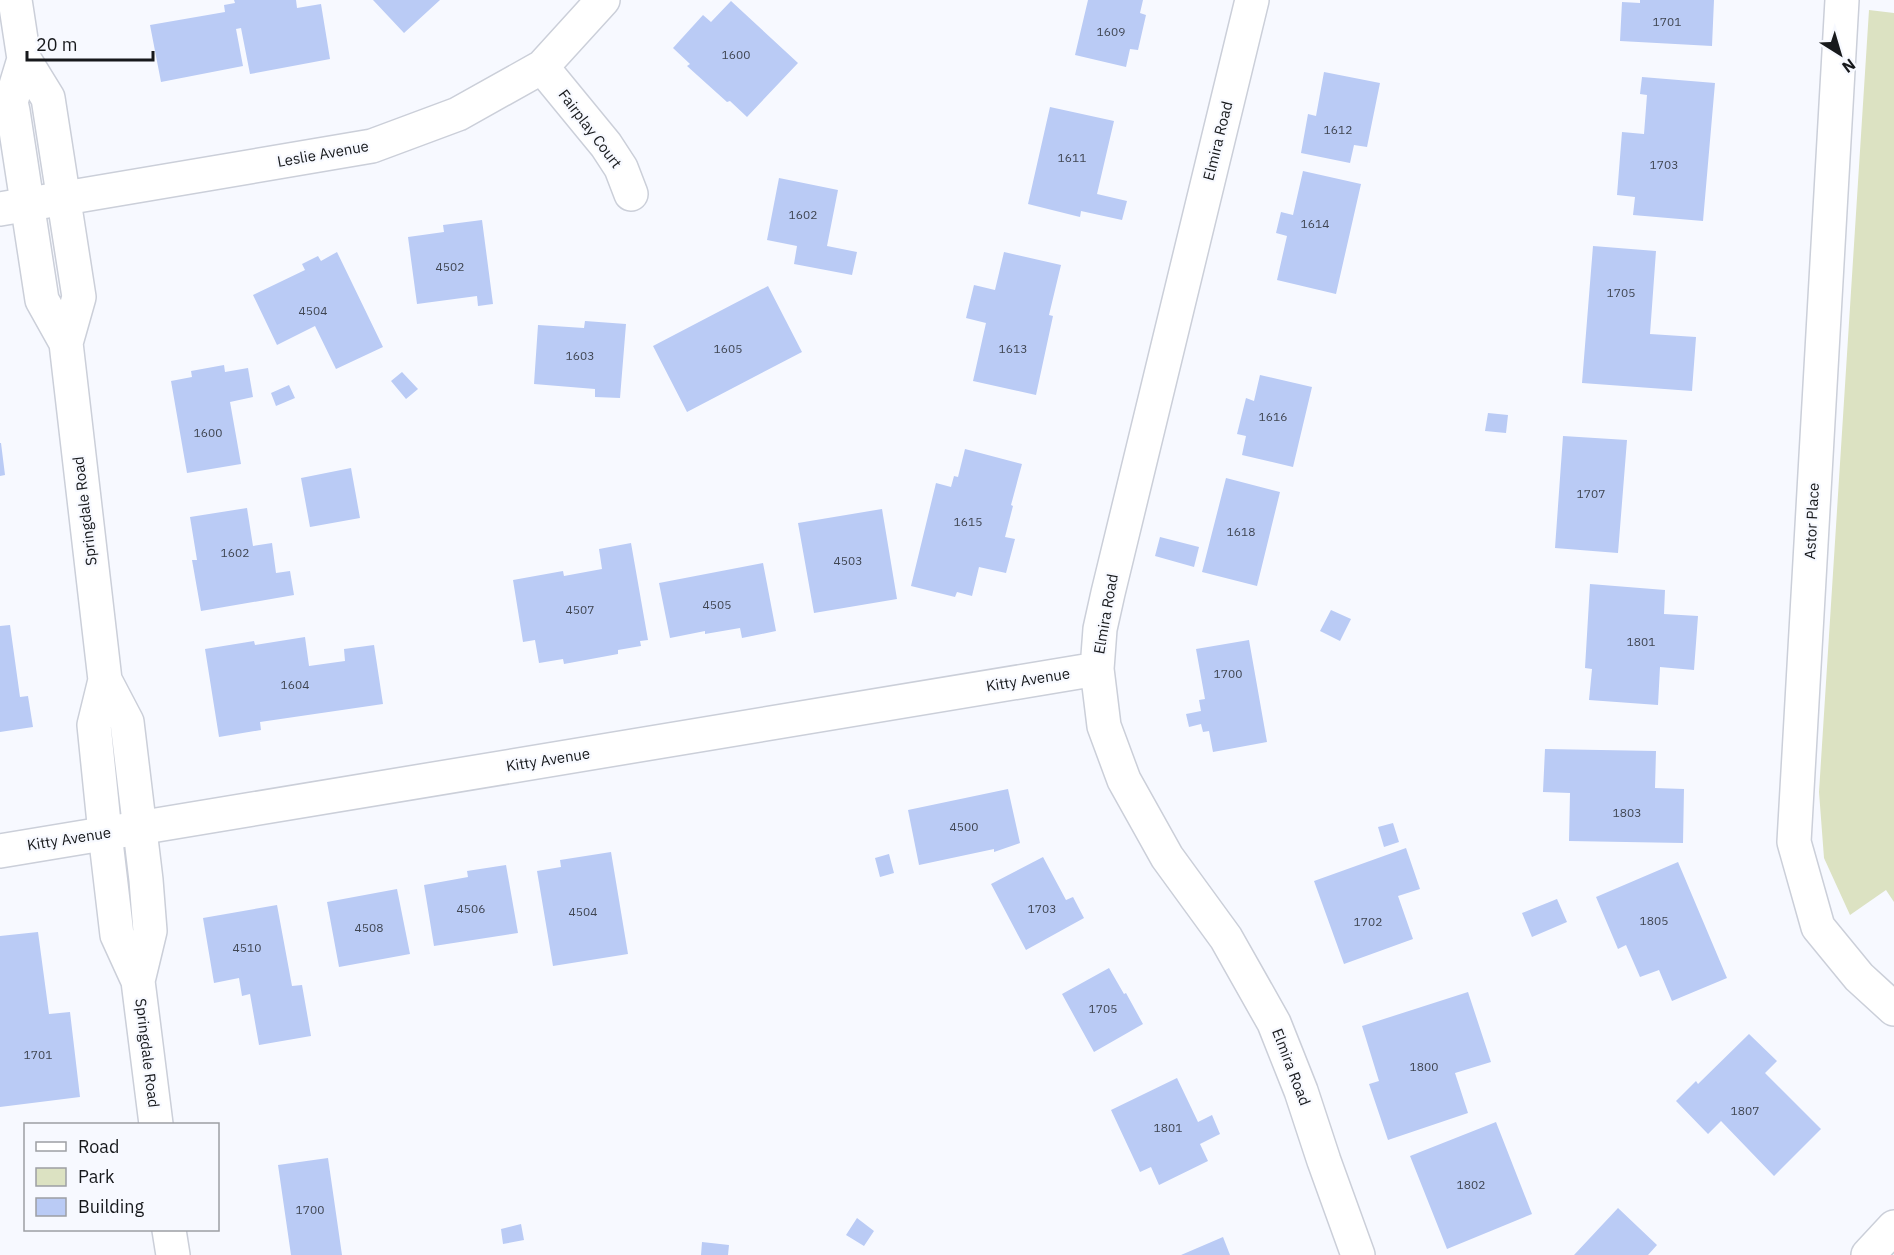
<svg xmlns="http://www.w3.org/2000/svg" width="1894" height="1255" font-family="'IBM Plex Sans',sans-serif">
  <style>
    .green { fill: #dce2c2 }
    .building { fill: #bacbf5 }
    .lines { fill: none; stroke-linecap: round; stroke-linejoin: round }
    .minor-casing { stroke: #cbcfd9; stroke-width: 36 }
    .secondary-casing { stroke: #cbcfd9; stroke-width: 36 }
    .primary-casing { stroke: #cbcfd9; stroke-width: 36 }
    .minor { stroke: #fff; stroke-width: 33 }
    .secondary { stroke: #fff; stroke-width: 33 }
    .primary { stroke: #fff; stroke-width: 33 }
    .labels { text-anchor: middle; stroke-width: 4.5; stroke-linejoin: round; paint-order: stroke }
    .number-label { font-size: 12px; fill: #404652 }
    .street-label { font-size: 15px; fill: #17191c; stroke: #f7f9ff }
  </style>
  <rect width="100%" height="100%" fill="#f7f9ff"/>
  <path class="green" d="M1869 10 1894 13V902L1886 890 1850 915 1824 858 1819 792Z"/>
  <path class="building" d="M234 0H296L297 8 321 4 330 59 250 74 241 28 236 29 243 66 161 82 150 25 225 12 224 5 235 3Z
    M373 0H440L404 33Z
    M1088 0H1143L1140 13 1146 15 1138 50 1130 49 1126 67 1075 55Z
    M1640 0H1714L1712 46 1620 41 1622 2 1640 3Z
    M731 1 798 63 747 117 730 101 727 102 687 66 690 64 673 48 703 15 711 22Z
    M1324 72 1380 83 1367 147 1354 145 1350 163 1301 153 1308 114 1316 116Z
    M1642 77 1715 83 1703 221 1633 215 1635 197 1617 195 1622 132 1644 134 1647 95 1640 94Z
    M1050 107 1114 121 1097 194 1127 201 1122 220 1081 211 1080 217 1028 204Z
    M1303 171 1361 184 1336 294 1277 280 1287 236 1276 233 1281 212 1293 215Z
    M779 178 838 190 827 246 857 252 852 275 794 264 797 246 767 240Z
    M482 220 493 304 478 306 477 296 417 304 408 237 444 232 443 225Z
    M1593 246 1656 251 1650 334 1696 337 1692 391 1582 383Z
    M337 252 383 347 336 369 315 326 277 345 253 295 305 270 302 264 318 256 321 261Z
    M1004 252 1061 265 1049 315 1053 316 1036 395 973 381 986 323 966 318 974 285 995 290Z
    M768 286 802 352 687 412 653 346Z
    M585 321 626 324 620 398 595 397V389L534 384 538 325 584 328Z
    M224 365 225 372 248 368 253 397 230 402 241 464 187 473 171 381 192 377 191 371Z
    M402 372 418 389 406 399 391 381Z
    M1260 375 1312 387 1293 467 1242 455 1246 436 1237 434 1246 398 1254 401Z
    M289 385 295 398 276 406 271 393Z
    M1488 413 1508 415 1506 433 1485 431Z
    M1563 436 1627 440 1618 553 1555 548Z
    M0 443H1L5 475 0 476Z
    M965 449 1022 464 1011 505 1013 506 1005 537 1015 539 1006 573 979 567 972 596 957 592 955 597 911 586 936 483 951 487 954 476 958 477Z
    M351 468 360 518 310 527 301 478Z
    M1226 478 1280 492 1257 586 1202 572Z
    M247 508 253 546 272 543 276 573 290 571 294 595 201 611 192 560H197L190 517Z
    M882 509 897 599 814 613 798 523Z
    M1160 537 1199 547 1194 567 1155 556Z
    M631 543 648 640 640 641 641 646 618 650V654L564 664 563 659 539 663 535 640 523 642 513 580 563 571 564 576 602 569 599 549Z
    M763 563 776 631 742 638 740 628 705 634V631L670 638 659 583Z
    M1590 584 1665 590 1664 614 1698 616 1694 670 1660 667 1658 705 1589 700 1592 669 1585 668Z
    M1331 610 1351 619 1340 641 1320 631Z
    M10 625 20 697 28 696 33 727 0 732V626Z
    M305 637 309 666 345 661 344 649 374 645 383 704 260 722 261 730 219 737 205 649 254 641 255 645Z
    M1249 640 1267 742 1213 752 1209 731 1203 732 1201 724 1189 727 1186 714 1201 711 1199 700 1205 699 1196 649Z
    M1545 749 1656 751 1655 788 1684 789 1683 843 1569 841 1570 793 1543 792Z
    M1008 789 1020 843 994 852V849L919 865 908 810Z
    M1393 823 1399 842 1384 847 1378 827Z
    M1406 848 1420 889 1398 896 1413 939 1344 964 1314 881Z
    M611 852 628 954 553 966 537 871 561 867 560 860Z
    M889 854 894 873 880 877 875 858Z
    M1043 857 1066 900 1073 897 1084 918 1026 950 991 884Z
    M1678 862 1727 978 1672 1001 1659 970 1640 977 1626 945 1618 949 1596 897Z
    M506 865 518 933 434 946 424 885 468 877 467 871Z
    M397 889 410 954 339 967 327 902Z
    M1557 899 1567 922 1532 937 1522 913Z
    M277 905 292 986 302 985 311 1036 259 1045 250 994 242 996 239 978 214 983 203 918Z
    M38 932 49 1014 70 1012 80 1097 0 1107V936Z
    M1109 968 1124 994 1126 993 1143 1024 1094 1052 1062 994Z
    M1468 992 1491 1062 1455 1073 1468 1113 1388 1140 1369 1084 1379 1081 1362 1026Z
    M1749 1034 1777 1061 1765 1073 1821 1129 1774 1176 1721 1121 1708 1134 1676 1101 1696 1081 1698 1084Z
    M1177 1078 1198 1122 1212 1115 1220 1134 1200 1144 1208 1161 1159 1185 1151 1167 1140 1172 1111 1110Z
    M1496 1122 1532 1214 1447 1249 1410 1156Z
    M328 1158 342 1255H291L278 1165Z
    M1618 1208 1657 1245 1648 1255H1574Z
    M857 1218 874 1231 864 1246 846 1235Z
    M521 1224 524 1240 503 1244 501 1229Z
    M1223 1237 1230 1255H1181Z
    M702 1242 729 1245 728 1255H701Z"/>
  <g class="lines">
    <g class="minor-casing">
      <path id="minor" d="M1252 0 1108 593 1100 629 1097 669 1104 726 1124 780 1167 857 1226 938 1274 1023 1301 1091 1324 1161 1358 1255
        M1842 0 1794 842 1818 927 1859 977 1894 1009
        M542 67 606 145 621 168 631 194
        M0 209 372 146 458 114 542 67 603 0
        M0 851 1097 669"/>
    </g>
    <g class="secondary-casing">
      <path id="secondary" d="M15 0 24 59 48 98 79 297 66 343 105 680 94 725 105 833 117 935 138 981 156 1124
        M24 59 11 102 13 111 42 300 66 343
        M105 680 127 722 146 880 150 931 138 981
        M169 1230 173 1255"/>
    </g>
    <g class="primary-casing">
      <path id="primary" d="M1868 1255 1894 1227"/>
    </g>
    <use href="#minor" class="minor"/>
    <use href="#secondary" class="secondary"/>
    <use href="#primary" class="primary"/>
  </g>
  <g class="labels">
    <g class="number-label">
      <text x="1667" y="26">1701</text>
      <text x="1111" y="36">1609</text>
      <text x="736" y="59">1600</text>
      <text x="1338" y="134">1612</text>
      <text x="1072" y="162">1611</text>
      <text x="1664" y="169">1703</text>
      <text x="803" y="219">1602</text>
      <text x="1315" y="228">1614</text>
      <text x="450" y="271">4502</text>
      <text x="1621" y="297">1705</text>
      <text x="313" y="315">4504</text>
      <text x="728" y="353">1605</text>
      <text x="1013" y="353">1613</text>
      <text x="580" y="360">1603</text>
      <text x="1273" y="421">1616</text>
      <text x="208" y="437">1600</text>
      <text x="1591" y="498">1707</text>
      <text x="968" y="526">1615</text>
      <text x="1241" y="536">1618</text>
      <text x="235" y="557">1602</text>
      <text x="848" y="565">4503</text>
      <text x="717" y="609">4505</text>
      <text x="580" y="614">4507</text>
      <text x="1641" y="646">1801</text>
      <text x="1228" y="678">1700</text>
      <text x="295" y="689">1604</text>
      <text x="1627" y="817">1803</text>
      <text x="964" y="831">4500</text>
      <text x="471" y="913">4506</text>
      <text x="1042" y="913">1703</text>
      <text x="583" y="916">4504</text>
      <text x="1654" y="925">1805</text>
      <text x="1368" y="926">1702</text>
      <text x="369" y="932">4508</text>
      <text x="247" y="952">4510</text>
      <text x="1103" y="1013">1705</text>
      <text x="38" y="1059">1701</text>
      <text x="1424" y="1071">1800</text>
      <text x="1745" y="1115">1807</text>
      <text x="1168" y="1132">1801</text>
      <text x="1471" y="1189">1802</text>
      <text x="310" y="1214">1700</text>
    </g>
    <g class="street-label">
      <text transform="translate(590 129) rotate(53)" y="5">Fairplay Court</text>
      <text transform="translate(1218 141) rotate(-76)" y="5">Elmira Road</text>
      <text transform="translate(323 154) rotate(-10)" y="5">Leslie Avenue</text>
      <text transform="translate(85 511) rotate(-97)" y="5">Springdale Road</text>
      <text transform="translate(1812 521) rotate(-87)" y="5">Astor Place</text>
      <text transform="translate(1106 614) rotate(-80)" y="5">Elmira Road</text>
      <text transform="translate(1028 680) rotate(-9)" y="5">Kitty Avenue</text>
      <text transform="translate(548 760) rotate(-9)" y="5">Kitty Avenue</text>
      <text transform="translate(69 839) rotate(-9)" y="5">Kitty Avenue</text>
      <text transform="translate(147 1053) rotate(83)" y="5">Springdale Road</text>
      <text transform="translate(1291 1067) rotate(69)" y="5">Elmira Road</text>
    </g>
  </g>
  <rect x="24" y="1123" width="195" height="108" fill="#f7f9ff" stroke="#9d9fa4" stroke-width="1.5"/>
  <rect x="36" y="1142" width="30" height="9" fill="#ffffff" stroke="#9d9fa4" stroke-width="1.5"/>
  <text x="78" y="1153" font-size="18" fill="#17191c">Road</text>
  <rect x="36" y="1168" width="30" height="18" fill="#dce2c2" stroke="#9d9fa4" stroke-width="1.5"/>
  <text x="78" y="1183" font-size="18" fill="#17191c">Park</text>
  <rect x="36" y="1198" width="30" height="18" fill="#bacbf5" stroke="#9d9fa4" stroke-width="1.5"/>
  <text x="78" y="1213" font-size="18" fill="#17191c">Building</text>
  <g transform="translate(1840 54) rotate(143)" stroke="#f7f9ff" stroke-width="4.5" paint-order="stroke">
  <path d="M0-4.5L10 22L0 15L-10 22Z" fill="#17191c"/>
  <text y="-9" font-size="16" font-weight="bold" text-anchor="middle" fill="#17191c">N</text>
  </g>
  <path d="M27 51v9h126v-9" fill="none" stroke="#17191c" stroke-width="3"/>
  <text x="36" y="51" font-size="18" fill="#17191c" stroke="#f7f9ff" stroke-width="4.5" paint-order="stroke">20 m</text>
</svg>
